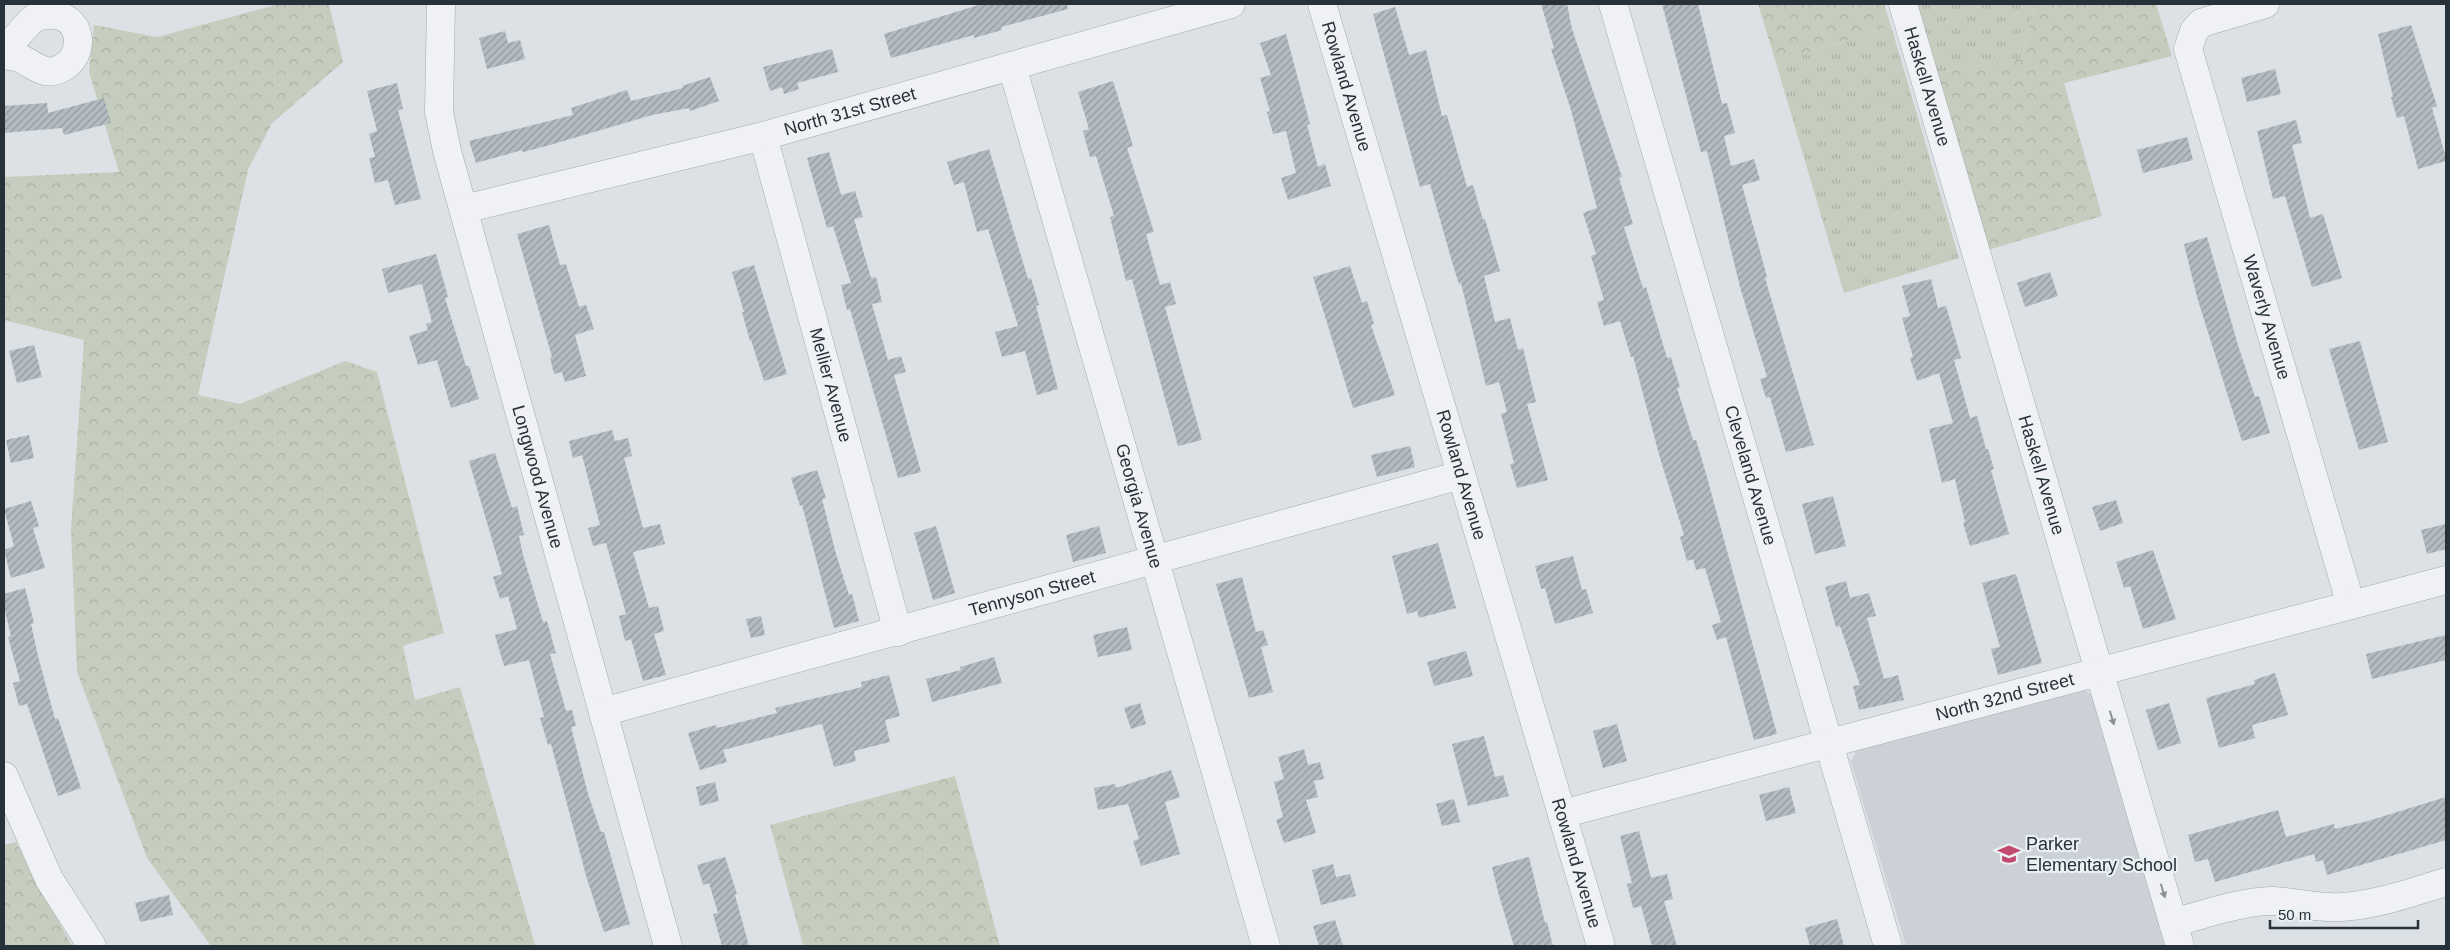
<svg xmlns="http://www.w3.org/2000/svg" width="2450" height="950" font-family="Helvetica,sans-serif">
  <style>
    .built { fill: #cbd1d6 }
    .grass { fill: url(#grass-tufts) }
    .forest { fill: url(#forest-crowns) }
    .building { fill: url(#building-hatch) }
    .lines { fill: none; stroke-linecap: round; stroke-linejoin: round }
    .minor-casing { stroke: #a2a9ae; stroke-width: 29 }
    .minor { stroke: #eff1f4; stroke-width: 28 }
    .oneway { fill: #8b9197 }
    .labels { text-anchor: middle; stroke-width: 4.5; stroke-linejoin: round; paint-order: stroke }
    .street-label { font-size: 18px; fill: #27313a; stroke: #ebf0f3 }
    .poi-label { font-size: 18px; fill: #27313a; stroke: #ebf0f3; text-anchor: start }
  </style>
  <defs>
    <pattern id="grass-tufts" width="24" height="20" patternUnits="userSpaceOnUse" patternTransform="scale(1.25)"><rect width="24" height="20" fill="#c5cebe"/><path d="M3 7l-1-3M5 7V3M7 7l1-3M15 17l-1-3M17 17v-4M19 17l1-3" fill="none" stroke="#a9b1a4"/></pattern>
    <pattern id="forest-crowns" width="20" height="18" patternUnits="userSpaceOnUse" patternTransform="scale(1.25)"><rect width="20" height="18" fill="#c5cebe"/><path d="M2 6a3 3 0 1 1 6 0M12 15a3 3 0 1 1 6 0" fill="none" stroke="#a9b1a4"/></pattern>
    <pattern id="building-hatch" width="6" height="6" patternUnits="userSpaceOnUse" patternTransform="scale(1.25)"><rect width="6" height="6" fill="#b4bbc1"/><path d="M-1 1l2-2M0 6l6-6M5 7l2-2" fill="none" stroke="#92999e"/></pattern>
  </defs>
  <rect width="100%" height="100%" fill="#dce1e5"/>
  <path class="built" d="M2084 690 2093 696 2168 946H1906L1851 762 1857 749Z"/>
  <path class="grass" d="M1915 4H2035L2022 58 1935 73Z
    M1891 26 1959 258 1844 293 1776 63Z"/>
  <path class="forest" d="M279 4H329L343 62 272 123 248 170 198 395 240 404 345 361 377 372 444 633 403 646 415 700 460 687 535 945 538 946H211L147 858 77 672 71 530 84 340 4 320V177L119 172 89 72 94 25 157 37Z
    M1758 4H1884L1891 26 1776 63Z
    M2035 4H2156L2172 56 2064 83 2102 216 1985 251 1935 73 2022 58Z
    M955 776 1000 946H798L803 945 770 825Z
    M16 842 72 946H4V845Z"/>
  <path class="building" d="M982 4H1067L1068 9 1001 27 1002 30 974 38V35L891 58 884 34Z
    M1541 4H1567L1572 29 1622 177 1619 178 1633 224 1624 227 1643 288 1646 287 1667 358 1671 357 1680 387 1677 388 1693 440H1696L1705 470 1777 734 1754 740 1726 637 1717 640 1712 625 1721 622 1705 568 1696 570 1693 559 1687 561 1680 537 1684 535 1660 458 1633 356 1631 357 1620 321 1604 326 1597 302 1604 300 1591 256 1596 254 1583 213 1597 208 1571 110 1551 49 1554 48Z
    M1662 4H1698L1722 104 1727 103 1735 133 1724 136 1731 166 1754 159 1760 180 1742 185 1767 277 1765 278 1814 445 1786 452 1770 397 1766 398 1760 379 1767 377 1740 287 1707 151 1701 152Z
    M1395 7 1409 55 1426 50 1442 116 1447 115 1467 187 1473 185 1483 220 1485 219 1500 271 1484 276 1495 322 1510 318 1518 350 1523 348 1536 402 1527 404 1548 480 1517 488 1510 464 1514 463 1501 414 1507 412 1499 382 1486 386 1461 283 1459 284 1452 262 1430 184 1420 187 1373 14Z
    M2411 25 2437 106 2432 108 2446 158V161L2418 169 2404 116 2397 118 2391 97H2393L2378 34Z
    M505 31 508 43 520 40 525 59 487 69 479 38Z
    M1286 34 1310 124 1307 125 1318 167 1325 164 1331 186 1288 200 1281 178 1296 173 1286 131 1273 134 1267 112 1270 111 1260 78 1271 75 1260 43Z
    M832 49 838 72 797 83 799 89 784 94 782 87 770 91 763 67Z
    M2275 69 2281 94 2247 102 2241 78Z
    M710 77 719 101 690 111 689 108 652 115 550 145 523 152 522 150 476 163 469 141 573 115 571 108 627 90 631 101 683 88 682 86Z
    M1113 81 1133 146 1127 148 1154 232 1146 234 1160 285 1170 282 1176 304 1165 307 1202 440 1178 446 1132 279 1126 281 1110 217 1114 216 1096 156 1090 157 1083 131 1089 129 1078 92Z
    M397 83 403 109 398 110 421 199 395 205 388 180 375 183 369 158 375 157 369 134 377 131 367 91Z
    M104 98 111 123 64 135 62 128 4 133V106L47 103 48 113Z
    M2296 120 2302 143 2292 145 2310 218 2323 214 2342 278 2312 287 2285 196 2273 199 2257 131Z
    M2187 137 2193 160 2143 173 2137 150Z
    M989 149 1028 279 1031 278 1039 305 1036 306 1058 389 1037 395 1025 351 1002 357 995 332 1018 326 988 229 977 232 964 182 954 185 947 162Z
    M829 152 841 195 855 191 863 217 854 219 871 278 876 277 882 302 872 304 888 360 901 356 906 372 894 375 921 472 898 478 850 309 847 310 841 285 851 283 833 226 827 228 807 158Z
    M549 225 560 265 566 264 579 307 586 305 594 329 575 335 586 376 565 382 562 372 554 374 550 358 552 357 517 234Z
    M2207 237 2238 345 2255 397 2259 396 2270 433 2242 441 2197 297 2184 244Z
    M436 254 448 297 445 298 466 366H469L479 399 451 408 437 360 418 365 409 336 428 330 426 324 432 322 422 284 388 293 382 269Z
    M754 265 787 374 764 381 751 340 750 341 742 312H744L732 272Z
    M1350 266 1362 303 1367 301 1374 324 1371 325 1395 395 1353 408 1313 277Z
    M2050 272 2058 296 2025 307 2017 283Z
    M1931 279 1938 308 1946 306 1961 358 1954 360 1970 418 1977 416 1986 449H1988L1994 469 1991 470 2009 534 1970 546 1963 523 1965 522 1955 479 1942 483 1929 429 1953 423 1939 373 1917 381 1910 358 1913 357 1902 318 1910 316 1902 286Z
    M2360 341 2388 442 2359 450 2329 349Z
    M34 345 42 377 17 383 9 351Z
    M612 430 615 441 628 438 632 456 624 458 643 528 660 524 665 544 633 552 649 608 658 606 664 631 654 634 666 675 643 681 631 639 625 641 619 616 626 614 606 543 593 546 588 528 600 525 582 455 573 458 569 441Z
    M29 435 34 458 11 463 6 440Z
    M1410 446 1415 467 1377 477 1371 455Z
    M495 453 512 508 517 506 524 535 519 536 523 555 543 622 547 621 556 653 550 654 566 711 572 710 576 726 571 727 588 794 601 832H604L630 924 604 932 587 879 551 744 548 745 540 718 544 717 529 660 504 666 495 635 517 629 508 596 500 599 493 577 502 574 469 461Z
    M817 470 826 498 822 499 836 554 849 595 852 594 859 621 834 628 802 505 800 506 791 478Z
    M1833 496 1846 546 1815 554 1802 504Z
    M2116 500 2123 523 2100 531 2092 507Z
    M31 501 39 526 33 528 45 568 11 578 4 550 14 546 4 509Z
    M2446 524V549L2427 554 2421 530Z
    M936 526 955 593 933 600 914 533Z
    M1099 526 1106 553 1073 562 1066 535Z
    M1438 543 1456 608 1419 618 1417 611 1407 614 1392 556Z
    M2153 550 2176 619 2143 629 2130 586 2124 588 2116 562Z
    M1573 556 1582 590 1586 589 1593 613 1555 624 1545 588 1541 589 1535 566Z
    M2016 574 2042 663 1998 675 1991 649 2000 647 1982 583Z
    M1242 577 1256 632 1263 630 1268 645 1261 647 1273 692 1249 698 1216 584Z
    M1846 581 1850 598 1869 593 1876 616 1867 618 1884 679 1898 675 1904 700 1859 710 1853 686 1860 685 1840 626 1836 627 1825 587Z
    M25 588 34 623 31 624 38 656 55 719 58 718 81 788 58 796 27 704 19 706 13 683 20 681 8 637 11 636 4 607V594Z
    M761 616 765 635 751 638 746 619Z
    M1127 627 1132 650 1098 657 1093 635Z
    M2446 635V660L2372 679 2366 654Z
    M1466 651 1473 676 1434 686 1427 662Z
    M994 657 1002 683 932 702 926 679 961 670 960 667Z
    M2275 673 2288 715 2252 725 2255 738 2219 748 2206 698 2255 684 2254 680Z
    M889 675 900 716 885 720 890 742 854 751 856 761 834 767 822 724 723 750 727 762 700 770 688 733 716 725 717 728 777 713 775 708 862 687 861 682Z
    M1140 703 1146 724 1131 729 1124 708Z
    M2169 703 2181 743 2158 750 2146 710Z
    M1617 724 1627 761 1603 768 1593 731Z
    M1484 736 1495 777 1503 775 1509 796 1468 806 1452 744Z
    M1304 749 1308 765 1320 762 1324 779 1314 781 1318 797 1306 800 1316 833 1284 843 1276 820 1283 817 1274 782 1284 779 1278 757Z
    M1171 770 1180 797 1165 802 1180 854 1141 866 1133 841 1139 839 1128 804 1098 810 1094 788 1115 784 1116 788Z
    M715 782 719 801 700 806 696 787Z
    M1789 787 1796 813 1766 821 1759 795Z
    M2446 797V840L2327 875 2323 860 2316 862 2314 854 2215 882 2208 859 2195 862 2188 835 2278 810 2286 837 2334 824 2335 829 2368 821Z
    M1454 799 1460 822 1442 826 1436 804Z
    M1639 831 1651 878 1667 874 1673 899 1664 901 1677 946H1652L1641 906 1633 908 1627 884 1632 883 1620 836Z
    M725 857 737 894 735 895 749 946H722L713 914 718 913 709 883 703 885 697 865Z
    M1529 857 1545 923 1547 922 1553 946H1514L1498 892 1492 867Z
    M1333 864 1336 877 1350 874 1356 896 1321 905 1312 870Z
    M169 895 173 915 140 922 135 903Z
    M1837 919 1844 946H1810L1805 928Z
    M1335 920 1343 946H1319L1313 926Z"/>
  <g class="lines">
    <g class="minor-casing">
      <g id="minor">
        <path id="s1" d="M441 4 439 112 447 151 668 946"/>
        <path id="s2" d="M1322 4 1601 946"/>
        <path id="s3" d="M1613 4 1888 946"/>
        <path id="s4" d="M1903 4 2180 946"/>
        <path id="s5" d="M2265 4 2201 23 2194 31 2188 49 2351 605"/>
        <path d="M4 50C16 40 24 25 36 17 39 15 43 15 47 15 86 12 88 63 54 71 41 74 30 62 19 58 14 56 9 56 4 55"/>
        <path id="s6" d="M1012 66 1266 946"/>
        <path id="s7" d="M763 136 898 632"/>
        <path id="s8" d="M464 209 763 136 1231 4"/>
        <path id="s9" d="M603 712 1461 475"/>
        <path d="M4 776 49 879 92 946"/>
        <path id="s10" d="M1562 814 2446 580"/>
        <path d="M2173 923C2201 915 2246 900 2274 901 2297 902 2319 909 2342 907 2377 905 2412 892 2446 882"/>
      </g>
    </g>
    <use href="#minor" class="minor"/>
  </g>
  <defs><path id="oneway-solid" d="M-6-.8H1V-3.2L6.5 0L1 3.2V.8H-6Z" transform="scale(1.25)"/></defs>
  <g class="oneway">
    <use href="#oneway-solid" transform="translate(2112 718) rotate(73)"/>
    <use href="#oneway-solid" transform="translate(2163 891) rotate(73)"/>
  </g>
  <defs>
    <g id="school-bare" transform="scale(1.725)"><path d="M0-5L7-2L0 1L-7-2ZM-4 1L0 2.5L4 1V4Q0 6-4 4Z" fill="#c24a6e" stroke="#ebf0f3" stroke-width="2.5" paint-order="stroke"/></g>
  </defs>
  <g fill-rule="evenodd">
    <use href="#school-bare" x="2009" y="854"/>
  </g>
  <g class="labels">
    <g class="street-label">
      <text dy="6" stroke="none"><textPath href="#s2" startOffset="86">Rowland Avenue</textPath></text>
      <text dy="6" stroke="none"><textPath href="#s4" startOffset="86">Haskell Avenue</textPath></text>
      <text dy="6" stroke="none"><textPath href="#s8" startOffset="398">North 31st Street</textPath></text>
      <text dy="6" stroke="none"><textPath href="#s5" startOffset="376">Waverly Avenue</textPath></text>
      <text dy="6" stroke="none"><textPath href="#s7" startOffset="258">Mellier Avenue</textPath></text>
      <text dy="6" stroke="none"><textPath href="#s2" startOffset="491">Rowland Avenue</textPath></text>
      <text dy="6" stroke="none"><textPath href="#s3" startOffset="491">Cleveland Avenue</textPath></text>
      <text dy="6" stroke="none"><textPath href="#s4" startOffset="491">Haskell Avenue</textPath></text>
      <text dy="6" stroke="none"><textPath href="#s1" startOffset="486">Longwood Avenue</textPath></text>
      <text dy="6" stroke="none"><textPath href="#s6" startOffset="458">Georgia Avenue</textPath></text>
      <text dy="6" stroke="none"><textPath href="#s9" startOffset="445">Tennyson Street</textPath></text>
      <text dy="6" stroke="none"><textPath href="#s10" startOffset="458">North 32nd Street</textPath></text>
      <text dy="6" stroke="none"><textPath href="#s2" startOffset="896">Rowland Avenue</textPath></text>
    </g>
    <g class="poi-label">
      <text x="2026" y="850">Parker<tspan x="2026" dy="21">Elementary School</tspan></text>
    </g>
  </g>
  <rect width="2450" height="950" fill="none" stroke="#27313a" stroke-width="10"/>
  <path d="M2270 920v8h148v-8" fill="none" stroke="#27313a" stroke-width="2.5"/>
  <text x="2278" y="920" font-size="15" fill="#27313a" stroke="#ebf0f3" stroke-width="4" paint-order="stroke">50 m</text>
</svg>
